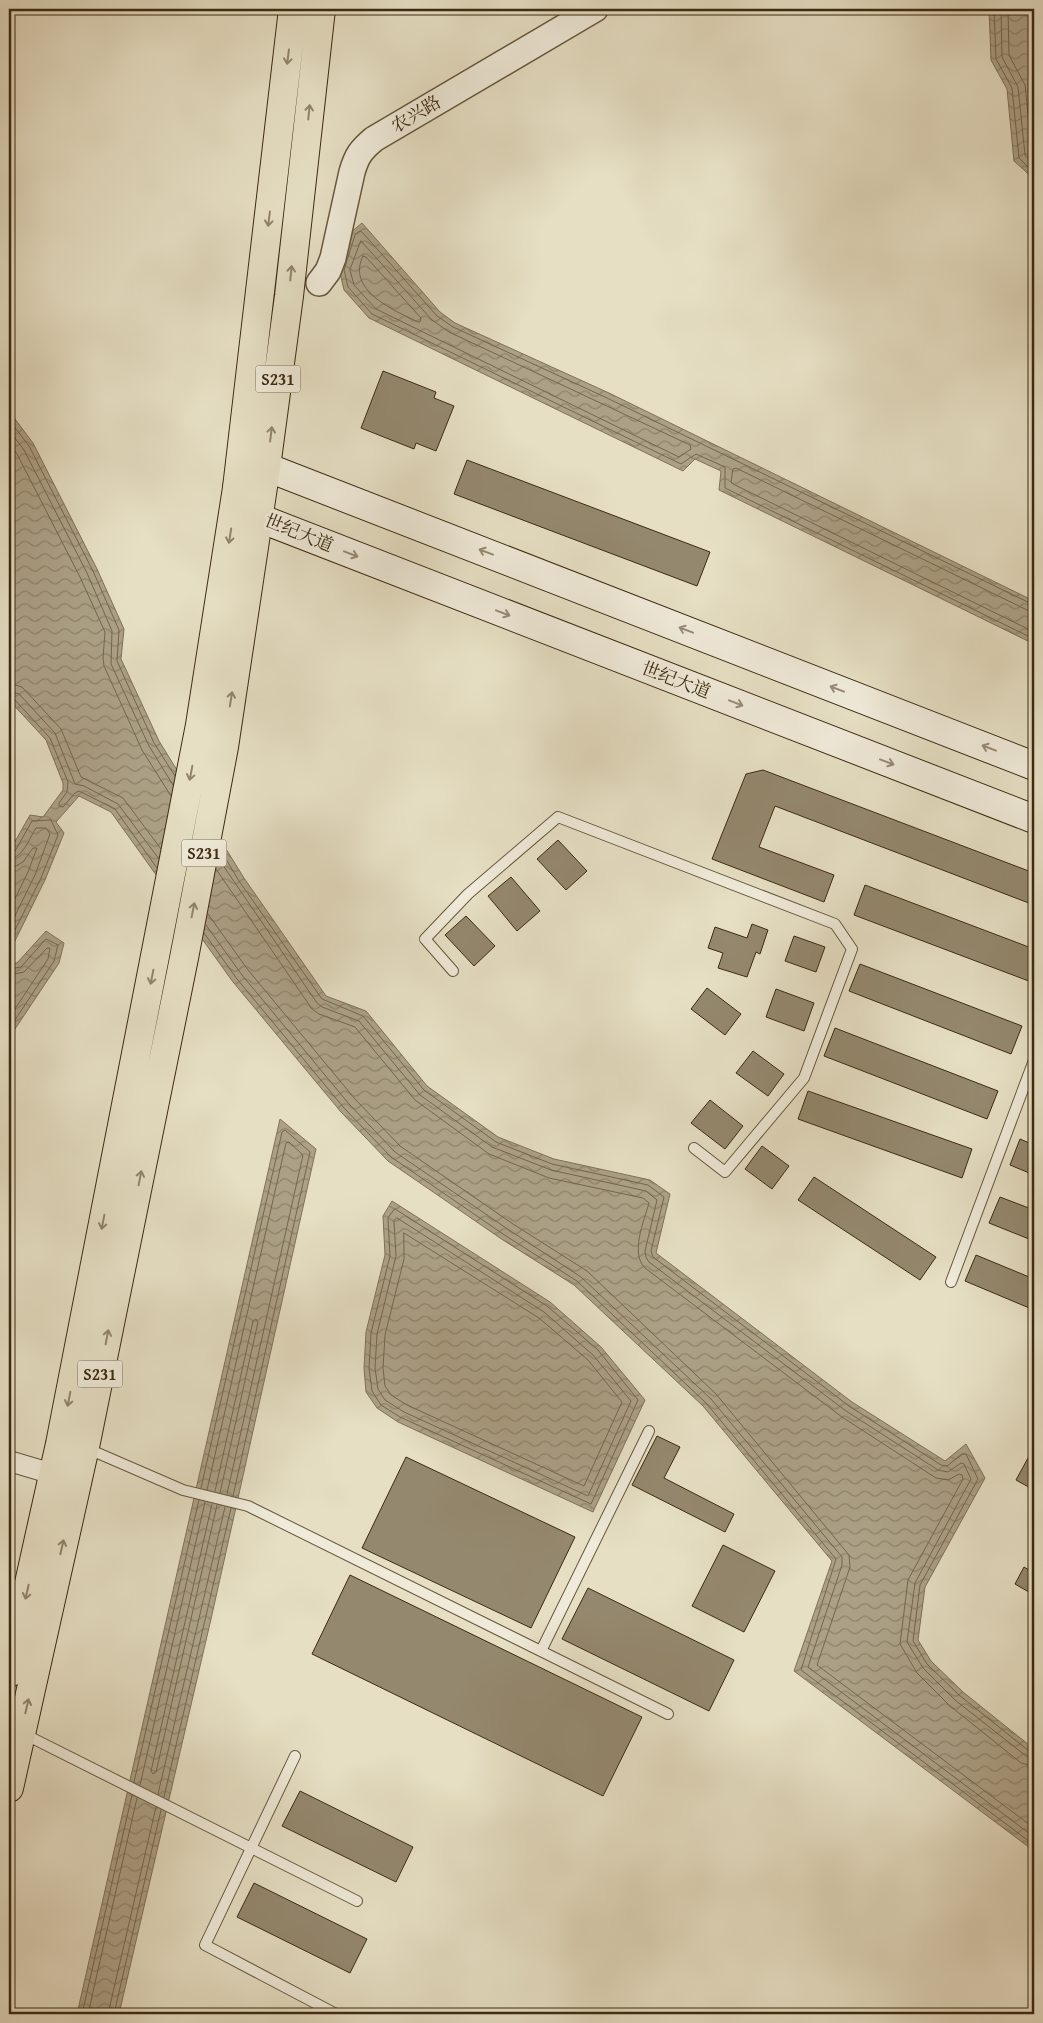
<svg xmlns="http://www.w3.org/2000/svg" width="1043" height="2023" font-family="'Gentium Book Plus','Noto Serif SC',serif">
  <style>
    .water { fill: url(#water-waves); stroke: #7f7158 }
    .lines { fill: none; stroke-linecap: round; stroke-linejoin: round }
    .shore { stroke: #74664c; stroke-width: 1 }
    .building { fill: #94886e; stroke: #3c2a11 }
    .service-casing { stroke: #66573e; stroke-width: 12 }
    .minor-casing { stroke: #66573e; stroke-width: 22 }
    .tertiary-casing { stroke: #66573e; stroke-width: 28 }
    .secondary-casing { stroke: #3c2a11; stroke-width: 30 }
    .primary-casing { stroke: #3c2a11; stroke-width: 30 }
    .service { stroke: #efead9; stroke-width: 10 }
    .minor { stroke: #efead9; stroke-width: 20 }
    .tertiary { stroke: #efead9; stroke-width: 25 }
    .secondary { stroke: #efead9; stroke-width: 28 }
    .primary { stroke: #e6dfc4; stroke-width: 28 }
    .oneway { stroke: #91846a }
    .oneway2 { stroke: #968a75 }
    .labels { text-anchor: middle; stroke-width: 5; stroke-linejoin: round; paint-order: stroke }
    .shield { fill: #efead9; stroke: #72644d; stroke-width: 1 }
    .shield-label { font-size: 16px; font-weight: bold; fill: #3c2a11 }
    .street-label { font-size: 18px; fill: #3c2a11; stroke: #efead9 }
  </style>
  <defs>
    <pattern id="water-waves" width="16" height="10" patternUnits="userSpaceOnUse" patternTransform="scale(1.25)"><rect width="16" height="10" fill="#aca187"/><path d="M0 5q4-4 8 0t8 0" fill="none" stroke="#8d836d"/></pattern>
  </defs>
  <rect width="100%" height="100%" fill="#e6dfc4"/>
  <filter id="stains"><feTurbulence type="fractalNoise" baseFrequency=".004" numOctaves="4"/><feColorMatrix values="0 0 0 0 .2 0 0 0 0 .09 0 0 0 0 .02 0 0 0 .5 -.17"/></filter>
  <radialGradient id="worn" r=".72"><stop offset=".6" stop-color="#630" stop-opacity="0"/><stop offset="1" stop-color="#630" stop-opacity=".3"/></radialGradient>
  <path class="water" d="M989 9H1034V179L1014 161 1007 89 991 60Z
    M362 223 440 312 455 323 609 393 1034 601V644L719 490 721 471 695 459 683 471 369 318 344 290 339 269 351 232Z
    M9 411 33 443 97 569 124 629 121 659 159 741 244 878 326 996 366 1011 427 1086 498 1137 554 1159 650 1180 670 1194 656 1253 852 1402 945 1461 966 1444 985 1478 925 1587 918 1640 931 1661 963 1692 1034 1749V1851L794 1671 832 1561 703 1406 574 1285 503 1240 388 1161 341 1112 233 982 111 812 79 796 56 822 64 833 45 880 9 953V852L30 815 43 817 63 790V783L46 740 9 700Z
    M46 931 64 943 59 963 9 1038V963H17Z
    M280 1119 316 1149 211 1619 119 2014H77Z
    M392 1201 550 1302 601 1347 645 1400 593 1512 398 1422 377 1408 366 1392 364 1368 366 1332 385 1255 383 1216Z"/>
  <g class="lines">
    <path class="shore" d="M994 9 996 59 1012 88 1019 158 1034 173
      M1001 9 1002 57 1018 87 1025 155 1034 165
      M1008 9 1009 55 1025 85 1032 152 1034 155
      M361 241 432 320 449 332 690 445 691 449 679 457 376 309 354 285 350 270Z
      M363 256 366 257 421 318 420 322H418C393 310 346 290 363 256Z
      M9 420 29 446 93 571 119 630 117 661 154 743 175 776
      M9 430 24 450 87 573 112 631 111 664 149 746 173 785
      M9 442 17 454 80 577 105 632 103 658 104 666 142 750 171 796
      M1034 605 607 398 453 327 437 316 362 232 360 231 355 235 344 270 348 287 372 314 681 464 696 454 725 467V488L1034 639
      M1034 611 1027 610 736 468 733 469 731 482 733 484 1034 632
      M9 683 22 687 61 729 81 777 123 798 161 849
      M9 691 19 694 55 733 75 784 84 786 118 804 159 859
      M9 697 14 699 50 738 68 782 67 792 59 803V806L63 807 75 793 79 791 115 809 157 868
      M220 849 239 881 322 999 363 1016 424 1090 496 1142 552 1164 648 1185 664 1197 651 1251 653 1257 849 1406 941 1465 947 1466 962 1454H966L978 1479 920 1585 913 1641 927 1664 959 1695 1029 1751 1034 1752
      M9 853 15 851 32 821 51 820 58 835 41 878 9 942
      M218 858 317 1003 322 1007 359 1021 420 1095 492 1147 551 1170 646 1191 657 1200 645 1251 646 1257 649 1262 846 1411 938 1470 948 1472 961 1463 964 1464 971 1479 915 1583 907 1642 923 1668 955 1700 1026 1756 1034 1759
      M9 859C23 858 29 839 36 828H46L50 834 35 875 9 928
      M9 867 16 866 23 862 33 848H37L28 872 9 911
      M216 869 312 1009 319 1014 355 1027 415 1100 489 1154 549 1178 643 1198 649 1203C644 1221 630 1253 645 1268L842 1417 936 1478 948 1480 959 1474 962 1475 963 1479 908 1580 900 1644 917 1673 949 1705 1021 1763 1034 1766
      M208 914 248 970 355 1099 400 1146 513 1224 587 1271 716 1394 849 1555 850 1567 817 1665 1034 1828
      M206 925 242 975 349 1104 395 1152 509 1230 581 1277 711 1399 842 1557V1565L808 1667 1034 1837
      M204 933 237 979 344 1108 391 1157 506 1236 577 1281 706 1403 836 1559 801 1670 1034 1845
      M9 969 21 967 46 939 58 945 54 961 9 1029
      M9 975 24 972 47 948H50L48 959 9 1018
      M395 1209 547 1306 598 1350 638 1400 591 1504 400 1417 381 1405 372 1391 369 1368 371 1333 390 1256 388 1218Z
      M397 1218 544 1312 593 1355 631 1401 588 1496 404 1412 385 1400 378 1389 375 1368 377 1334 396 1256 394 1221Z
      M404 1233 539 1318 588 1360 622 1402 584 1486 407 1405 391 1395 385 1386 383 1368 385 1335 404 1259Z
      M201 1488 282 1132 285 1130 310 1152 233 1496
      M207 1490 286 1143 289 1142 303 1155 227 1494
      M215 1491 253 1321 256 1319 258 1322 220 1493
      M212 1504 151 1771 153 1774 156 1772 217 1505
      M134 1782 199 1500
      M140 1785 205 1502
      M158 1794 225 1507
      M164 1797 231 1508
      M82 2014 132 1795
      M88 2014 137 1798
      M108 2014 156 1807
      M114 2014 161 1810"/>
  </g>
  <path class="building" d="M383 371 436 392 434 398 454 406 436 451 416 443 414 449 361 428Z
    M467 460 710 552 697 586 454 494Z
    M763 770 1034 873V905L775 806 759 847 834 875 824 902 712 859 746 774Z
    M558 840 587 871 566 890 537 859Z
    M511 877 540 911 517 931 488 896Z
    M865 885 1034 949V983L854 915Z
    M466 916 495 946 474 966 445 935Z
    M752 924 768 930 760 954 756 952 747 977 718 968 723 953 708 948 715 927 747 938Z
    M794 936 825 947 816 972 785 961Z
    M860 964 1022 1026 1011 1054 849 991Z
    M707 988 741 1014 725 1035 691 1009Z
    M776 989 814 1003 804 1031 766 1017Z
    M835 1028 998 1091 987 1119 824 1056Z
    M753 1051 784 1074 768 1096 736 1073Z
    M808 1091 972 1149 962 1178 798 1119Z
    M710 1100 743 1126 725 1149 691 1123Z
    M1020 1139 1034 1145V1175L1010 1165Z
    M762 1146 789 1166 772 1189 745 1169Z
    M814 1177 936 1257 920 1280 798 1200Z
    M1000 1197 1034 1210V1241L989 1223Z
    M976 1255 1034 1279V1310L965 1281Z
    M657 1436 680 1447 664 1478 734 1514 725 1532 632 1485Z
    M1034 1447V1490L1016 1480Z
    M406 1457 575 1537 531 1628 362 1548Z
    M723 1545 775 1571 744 1632 692 1606Z
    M1024 1567 1034 1573V1595L1015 1584Z
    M350 1575 642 1717 603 1796 312 1654Z
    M588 1588 734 1660 709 1711 562 1639Z
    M300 1791 413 1847 396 1882 282 1826Z
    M254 1883 367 1939 350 1973 237 1917Z"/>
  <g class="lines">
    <g class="service-casing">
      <path id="service" d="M453 971 425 939 468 894 558 817 835 924 852 949 804 1078 725 1172 694 1148
        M951 1282 1034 1060
        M86 1448 183 1490 248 1506 668 1714
        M541 1651 649 1431
        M22 1733 357 1901
        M295 1756 205 1945 336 2014"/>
    </g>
    <g class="minor-casing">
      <path id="minor" d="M9 1461 53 1474"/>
    </g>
    <g class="tertiary-casing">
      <path id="tertiary" d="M319 283 328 271 333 258 352 172C357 155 361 150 374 139L595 9"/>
    </g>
    <g class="secondary-casing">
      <path id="secondary" d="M1034 766 266 467 237 488 259 518 1034 819"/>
    </g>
    <g class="primary-casing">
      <path id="primary" d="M9 1673 60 1444 200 725 237 488 293 9
        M9 1788 85 1447 184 958 224 747 266 467 289 296 321 9"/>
    </g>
    <use href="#service" class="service"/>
    <use href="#minor" class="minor"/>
    <use href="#tertiary" class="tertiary"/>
    <use href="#secondary" class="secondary"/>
    <use href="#primary" class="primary"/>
  </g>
  <defs><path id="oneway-shaft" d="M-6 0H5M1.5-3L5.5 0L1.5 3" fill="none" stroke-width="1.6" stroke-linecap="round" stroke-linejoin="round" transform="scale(1.25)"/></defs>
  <g class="oneway">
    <use href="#oneway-shaft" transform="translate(288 57) rotate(97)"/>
    <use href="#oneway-shaft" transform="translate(309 112) rotate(-84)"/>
    <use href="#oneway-shaft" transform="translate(269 219) rotate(97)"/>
    <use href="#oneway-shaft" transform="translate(291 273) rotate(-84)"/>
    <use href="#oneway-shaft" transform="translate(271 434) rotate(-83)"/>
    <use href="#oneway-shaft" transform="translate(230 536) rotate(99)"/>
    <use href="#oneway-shaft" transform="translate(231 699) rotate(-81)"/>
    <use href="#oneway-shaft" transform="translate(191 773) rotate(101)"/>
    <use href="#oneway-shaft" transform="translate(193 910) rotate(-79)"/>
    <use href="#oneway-shaft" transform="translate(152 977) rotate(101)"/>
    <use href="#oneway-shaft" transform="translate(140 1178) rotate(-79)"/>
    <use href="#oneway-shaft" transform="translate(103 1222) rotate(101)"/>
    <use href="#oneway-shaft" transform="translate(107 1337) rotate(-79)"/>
    <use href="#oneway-shaft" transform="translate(69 1399) rotate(101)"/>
    <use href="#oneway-shaft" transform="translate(62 1547) rotate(-77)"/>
    <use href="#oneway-shaft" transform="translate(27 1592) rotate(103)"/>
    <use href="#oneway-shaft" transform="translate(27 1706) rotate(-77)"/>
  </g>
  <g class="oneway2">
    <use href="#oneway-shaft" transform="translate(486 552) rotate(-159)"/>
    <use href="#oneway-shaft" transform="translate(351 554) rotate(21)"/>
    <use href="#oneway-shaft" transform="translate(503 613) rotate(21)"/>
    <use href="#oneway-shaft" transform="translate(686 630) rotate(-159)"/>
    <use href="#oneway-shaft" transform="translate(837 689) rotate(-159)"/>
    <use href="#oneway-shaft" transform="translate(736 703) rotate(21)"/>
    <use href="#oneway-shaft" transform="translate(989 748) rotate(-159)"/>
    <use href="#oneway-shaft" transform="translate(887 762) rotate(21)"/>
  </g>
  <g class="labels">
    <g class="shield">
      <rect x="255.5" y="365.5" width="45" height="27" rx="4"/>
      <rect x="181.5" y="839.5" width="45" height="27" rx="4"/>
      <rect x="77.5" y="1360.5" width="45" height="27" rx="4"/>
    </g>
    <g class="shield-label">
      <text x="278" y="385">S231</text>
      <text x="204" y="859">S231</text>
      <text x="100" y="1380">S231</text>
    </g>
    <g class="street-label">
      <text transform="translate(416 114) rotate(-31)" y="6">农兴路</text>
      <text transform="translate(299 533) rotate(22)" y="6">世纪大道</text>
      <text transform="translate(676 680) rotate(21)" y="6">世纪大道</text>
    </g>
  </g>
  <rect width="1043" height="2023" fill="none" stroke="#e6dfc4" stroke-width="30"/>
  <rect x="10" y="10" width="1023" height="2003" fill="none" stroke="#3c2a11" stroke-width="2.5"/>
  <rect x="15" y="15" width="1013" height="1993" fill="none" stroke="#3c2a11"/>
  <rect width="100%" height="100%" filter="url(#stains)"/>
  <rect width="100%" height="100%" fill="url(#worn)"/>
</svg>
